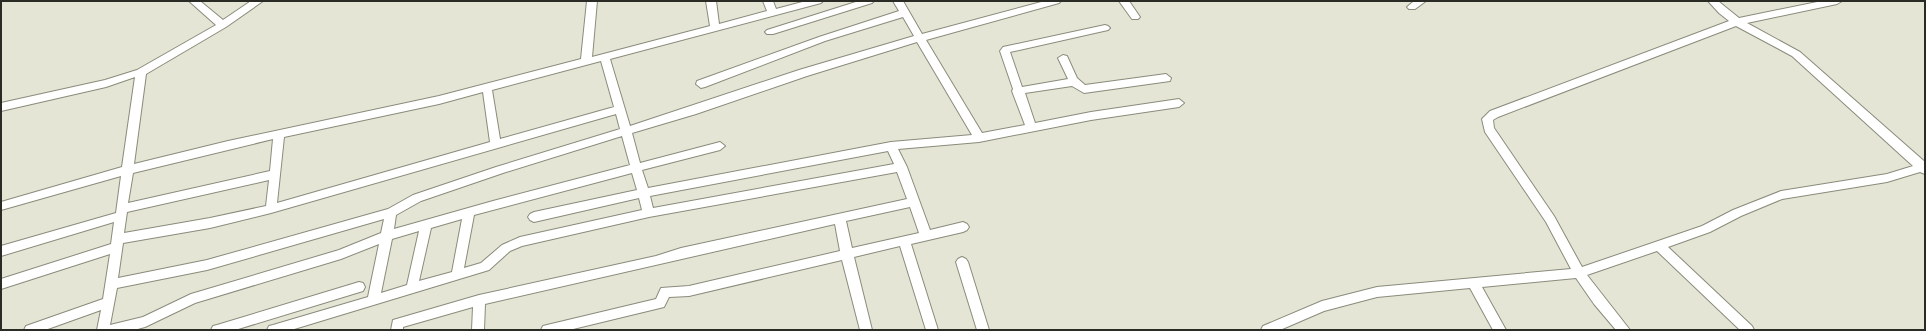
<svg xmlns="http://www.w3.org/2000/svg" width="1926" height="331" font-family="'Playfair Display',serif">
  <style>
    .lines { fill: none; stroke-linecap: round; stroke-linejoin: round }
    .minor-casing { stroke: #8b8b7c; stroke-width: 2 }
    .minor { fill: #fff; fill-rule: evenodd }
  </style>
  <rect width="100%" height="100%" fill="#e5e5d5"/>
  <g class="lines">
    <g class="minor-casing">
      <path id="minor" d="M189 1H200L223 20 251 1H263L226 27 146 74 134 164 228 141 439 96 581 59 587 1H597L592 57 710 26 706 1H716L719 24 767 11 763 1H773L776 9 806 1H823L821 3 610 59 630 126 799 70 914 36 903 17 825 41 705 87 701 88 696 84 697 81 819 37 899 11 893 1H903L922 34 1045 1H1061L1059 3 926 40 982 133 1025 125 1012 91 1013 89 1000 51 1003 47 1105 25 1108 26 1110 28 1108 30 1010 52 1022 87 1068 79 1058 58 1063 55 1067 56 1077 78 1085 85 1166 74 1171 78 1170 81 1084 93 1072 86 1025 93 1035 123 1091 112 1179 99 1184 103 1179 107 1091 120 979 142 898 149 907 167 930 230 963 222 967 224 969 227 967 230 963 232 911 244 938 330H926L900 246 854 257 872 330H860L842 260 689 296 669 297 664 307 660 308 569 330H541L543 326 547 325 656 299 661 288 689 286 840 251 835 224 485 304 484 330H472L473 307 403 327V330H391L393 320 479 295 656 256 681 248 907 199 897 172 649 217 522 246 510 251 489 270 291 330H267L269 326 273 325 368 297 379 244 341 259 195 303 145 327 134 330H97L101 310 45 330H24L26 326 103 299 110 254 1 289V279L111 244 114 222 1 256V246L116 213 121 176 1 210V202L122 167 135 77 106 87 1 111V103L105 80 137 70 216 25ZM917 42 972 135 891 142 648 188 642 170 720 150 725 146 720 142 640 163 632 133 696 114 807 76ZM601 61 614 107 500 139 492 90ZM483 92 490 142 277 203 284 137 439 104ZM616 114 620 129 496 167 413 195 388 209 207 260 118 278 123 243 210 228 271 213ZM622 136 630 165 493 201 394 229 396 215 421 201 503 173ZM273 139 270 171 128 203 133 173ZM888 151 894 164 653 208 650 196ZM632 173 637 190 534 212 530 214 528 217 530 220 534 222 639 198 642 210 520 237 502 245 481 263 464 268 474 215ZM269 180 266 206 210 218 124 233 127 212ZM910 207 919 233 852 248 846 221ZM384 219 381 233 339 250 191 294 143 317 110 325 117 288 207 270ZM462 219 452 272 419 281 431 228ZM419 231 407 285 381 293 392 239Z
        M859 1H874L872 3 773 34H767L765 32 767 30Z
        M1119 1H1129L1140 17 1138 19H1132Z
        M1414 1H1426L1415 9H1409L1407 7Z
        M1708 1H1718L1739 18 1822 1H1842L1837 4 1747 23 1800 52 1925 162V174L1920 172 1887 182 1782 199 1741 216 1710 232 1668 247 1752 326 1754 330H1740L1657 251 1587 275 1630 330H1616L1594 304 1576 278 1482 287 1506 330H1493L1470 288 1377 297 1324 311 1280 330H1261L1263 326 1322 301 1377 287 1571 269 1546 222 1485 132 1482 119 1490 111 1729 21 1719 13ZM1736 26 1792 56 1913 166 1887 174 1781 191 1733 210 1702 226 1582 267 1554 216 1494 128 1493 120 1498 117Z
        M962 257 966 259 968 262 989 330H977L956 262 958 259Z
        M359 282 363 283 365 287 363 291 235 330H211L213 326 217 325Z"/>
    </g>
    <use href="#minor" class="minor"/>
  </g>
  <rect width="1926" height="331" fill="none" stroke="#2b2b25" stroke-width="4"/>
</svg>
